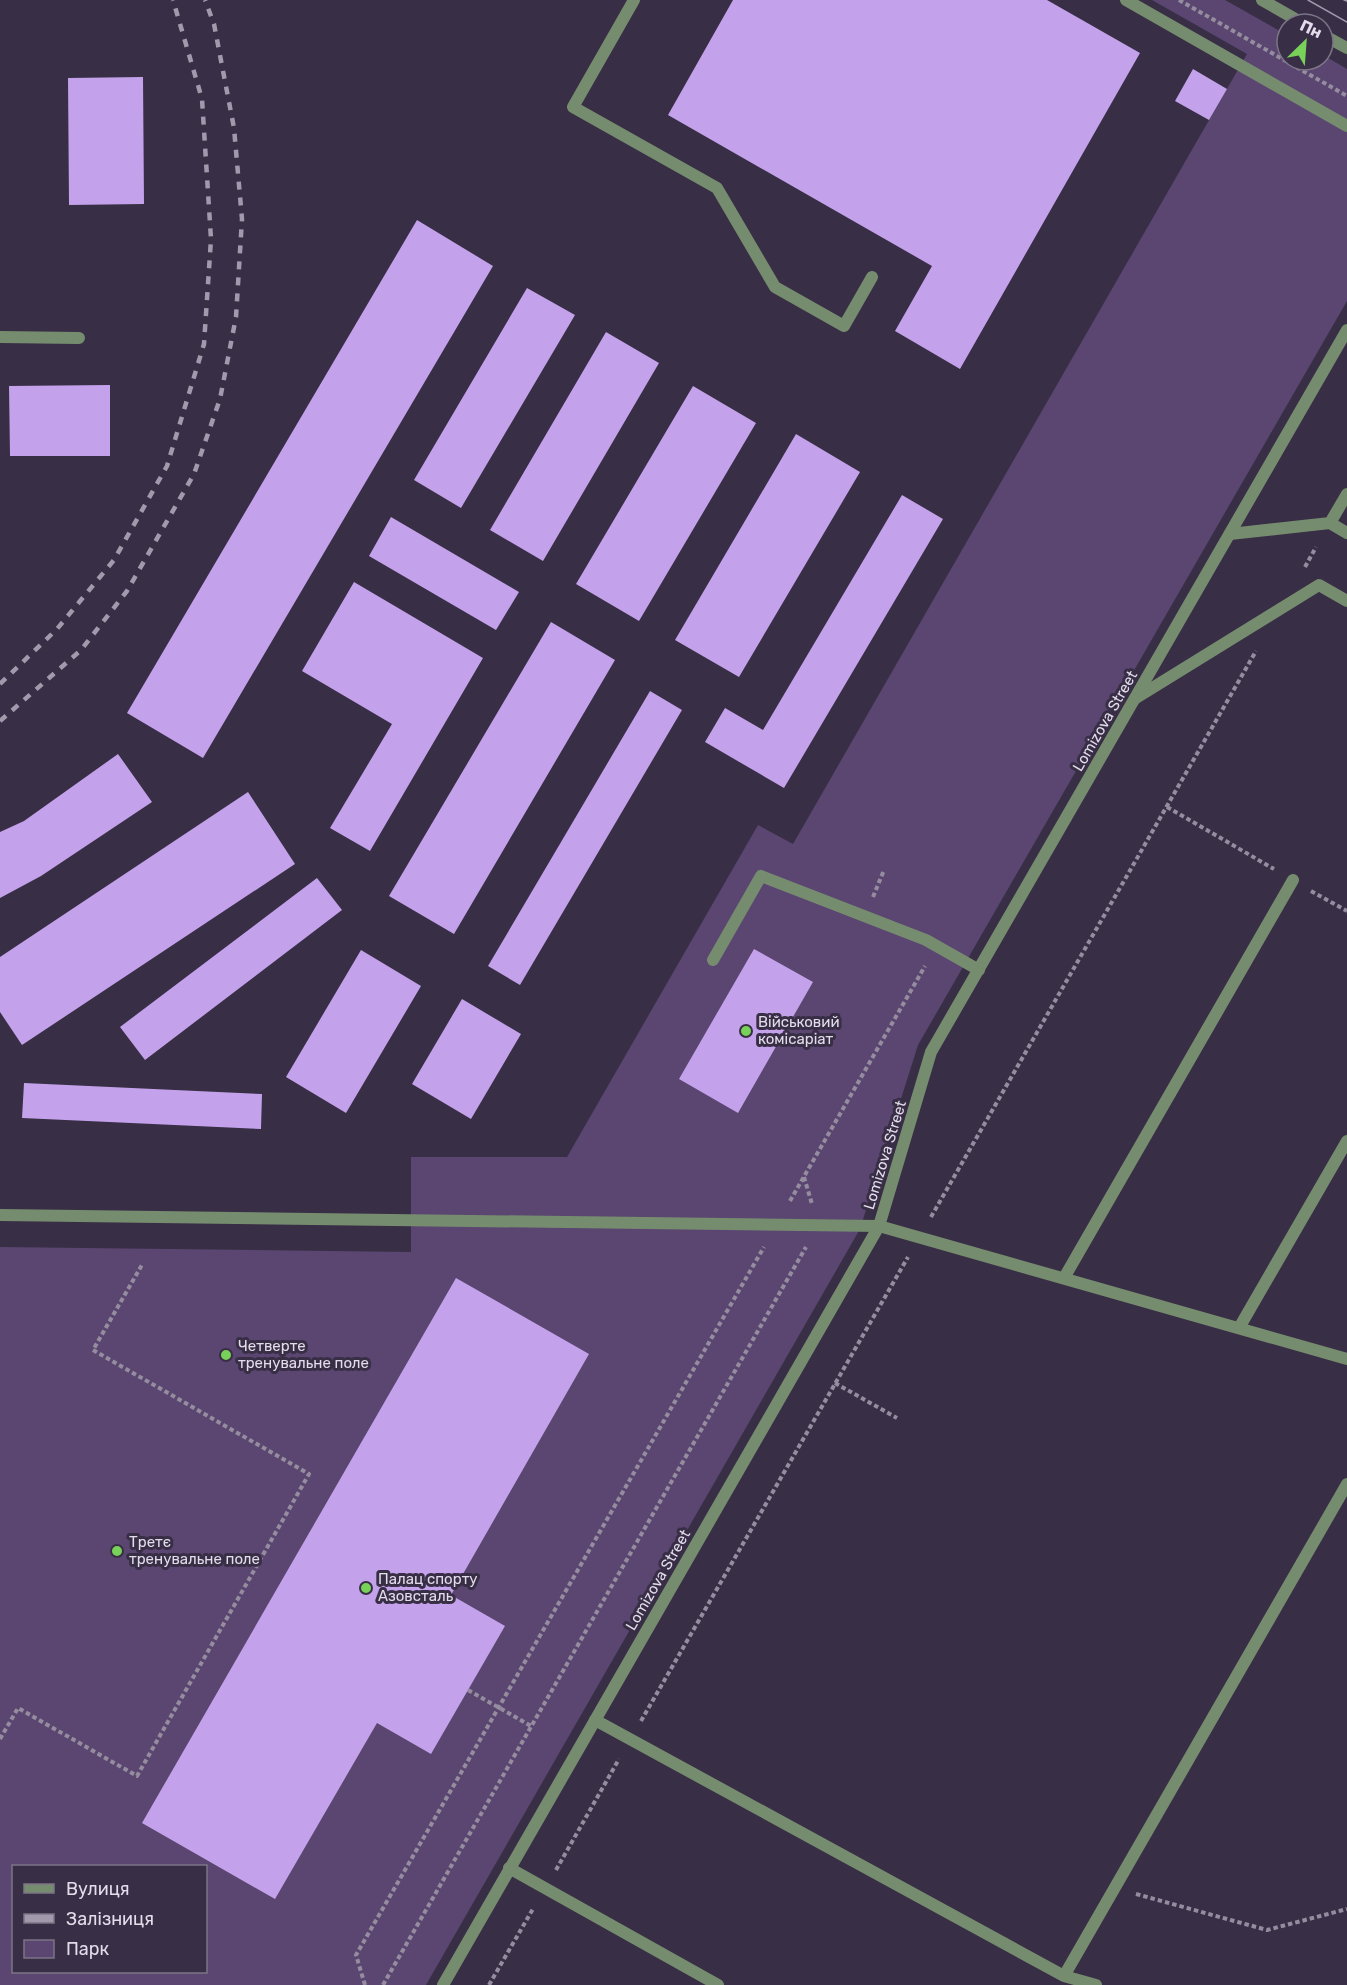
<svg xmlns="http://www.w3.org/2000/svg" width="1347" height="1985" font-family="Rubik,sans-serif">
  <style>
    .green { fill: #5a4670; fill-rule: evenodd }
    .building { fill: #c3a2eb }
    .lines { fill: none; stroke-linecap: round; stroke-linejoin: round }
    .path { stroke: #958d9f; stroke-width: 4; stroke-dasharray: 4.5 3; stroke-linecap: butt }
    .service { stroke: #768c6f; stroke-width: 12 }
    .tertiary { stroke: #768c6f; stroke-width: 12 }
    .tram { stroke: #a29aac; stroke-width: 1.5 }
    .rail { stroke: #a29aac; stroke-width: 4.5; stroke-dasharray: 8 8; stroke-linecap: butt }
    .poi-dot { fill: #78d158; stroke: #382e45; stroke-width: 2 }
    .labels { text-anchor: middle; stroke-width: 6; stroke-linejoin: round; paint-order: stroke }
    .street-label { font-size: 15px; fill: #e2dceb; stroke: #382e45 }
    .poi-label { font-size: 15px; fill: #e2dceb; stroke: #382e45; text-anchor: start }
  </style>
  <rect width="100%" height="100%" fill="#382e45"/>
  <path class="green" d="M1152 0H1225L1287 35V60H1323V55L1347 69V301L918 1045 860 1229 426 1985H0V1247L411 1252V1157H567L758 825 793 844 1247 54ZM14 1866H206V1972H14Z"/>
  <path class="building" d="M733 0H1047L1140 53 960 369 895 331 932 266 668 115Z
    M1193 69 1227 89 1209 120 1175 101Z
    M143 77 144 204 69 205 68 78Z
    M417 220 493 266 203 758 127 713Z
    M527 288 575 315 461 508 414 480Z
    M606 332 659 363 543 561 490 530Z
    M110 385V456H10L9 386Z
    M693 386 756 423 639 621 576 584Z
    M796 434 860 472 739 677 675 640Z
    M902 495 943 519 784 788 705 742 725 708 763 730Z
    M391 517 519 592 496 630 369 556Z
    M354 582 483 658 370 851 330 828 392 724 302 671Z
    M551 622 615 660 454 934 389 896Z
    M650 691 682 710 520 985 488 966Z
    M118 754 152 802 41 876 0 898V832L24 821Z
    M248 792 295 864 22 1045 0 1012V957Z
    M317 878 342 910 145 1060 120 1027Z
    M754 949 813 982 738 1113 679 1079Z
    M361 950 421 986 346 1113 286 1077Z
    M462 999 521 1034 471 1119 412 1084Z
    M24 1083 262 1094 261 1129 22 1118Z
    M456 1278 589 1354 451 1595 505 1626 431 1754 377 1723 275 1899 142 1823Z"/>
  <g class="lines">
    <path class="path" d="M1179 0 1347 96
      M1305 567 1316 547
      M1167 807 1274 869
      M1311 891 1347 911
      M873 897 884 870
      M804 1177 812 1204
      M790 1201 925 966
      M931 1217 1256 651
      M835 1383 897 1418
      M468 1690 531 1726
      M641 1721 908 1257
      M0 1739 18 1708 137 1776 309 1474 93 1350 143 1263
      M556 1870 619 1759
      M1136 1894 1267 1930 1347 1909
      M365 1985 356 1955 764 1247
      M383 1985 806 1247
      M489 1985 534 1907"/>
    <path class="service" d="M634 0 573 107 717 188 775 287 844 326 872 277
      M1126 0 1347 126
      M0 337 79 338
      M1330 523 1347 494
      M1230 534 1330 523 1347 533
      M1136 698 1319 585 1347 601
      M713 960 761 876 926 940 979 970
      M0 1215 879 1226 1347 1359
      M1064 1278 1293 880
      M1239 1328 1347 1141
      M595 1720 1064 1976 1096 1985
      M509 1868 718 1985
      M1064 1976 1347 1484"/>
    <path class="tertiary" d="M1262 0 1304 24
      M1323 35 1347 48
      M443 1985 879 1226 931 1052 1347 330"/>
    <path class="tram" d="M1308 0 1347 22
      M1344 0 1347 1"/>
    <path class="rail" d="M0 684 57 629 114 560 167 466 204 344 211 239 202 99 173 0
      M0 721 81 650 127 591 194 474 220 399 236 317 242 219 234 128 214 24 205 0"/>
  </g>
  <g class="poi-dot">
    <circle cx="746" cy="1031" r="6"/>
    <circle cx="226" cy="1355" r="6"/>
    <circle cx="117" cy="1551" r="6"/>
    <circle cx="366" cy="1588" r="6"/>
  </g>
  <g class="labels">
    <g class="street-label">
      <text transform="translate(1105 721) rotate(-60)" y="5">Lomizova Street</text>
      <text transform="translate(885 1155) rotate(-73)" y="5">Lomizova Street</text>
      <text transform="translate(658 1580) rotate(-60)" y="5">Lomizova Street</text>
    </g>
    <g class="poi-label">
      <text x="758" y="1027">Військовий<tspan x="758" dy="17">комісаріат</tspan></text>
      <text x="238" y="1351">Четверте<tspan x="238" dy="17">тренувальне поле</tspan></text>
      <text x="129" y="1547">Третє<tspan x="129" dy="17">тренувальне поле</tspan></text>
      <text x="378" y="1584">Палац спорту<tspan x="378" dy="17">Азовсталь</tspan></text>
    </g>
  </g>
  <rect x="12" y="1865" width="195" height="108" fill="#382e45" stroke="#7c7487" stroke-width="1.5"/>
  <rect x="24" y="1884" width="30" height="9" fill="#768c6f" stroke="#7c7487" stroke-width="1.5"/>
  <text x="66" y="1895" font-size="18" fill="#e2dceb">Вулиця</text>
  <rect x="24" y="1914" width="30" height="9" fill="#a29aac" stroke="#7c7487" stroke-width="1.5"/>
  <text x="66" y="1925" font-size="18" fill="#e2dceb">Залізниця</text>
  <rect x="24" y="1940" width="30" height="18" fill="#5a4670" stroke="#7c7487" stroke-width="1.5"/>
  <text x="66" y="1955" font-size="18" fill="#e2dceb">Парк</text>
  <g transform="translate(1305 42) rotate(25)"><circle r="28" fill="#382e45" stroke="#7c7487" stroke-width="1.5"/>
  <path d="M0-4.5L10 22L0 15L-10 22Z" fill="#78d158"/>
  <text y="-9" font-size="16" font-weight="bold" text-anchor="middle" fill="#e2dceb">Пн</text>
  </g>
</svg>
